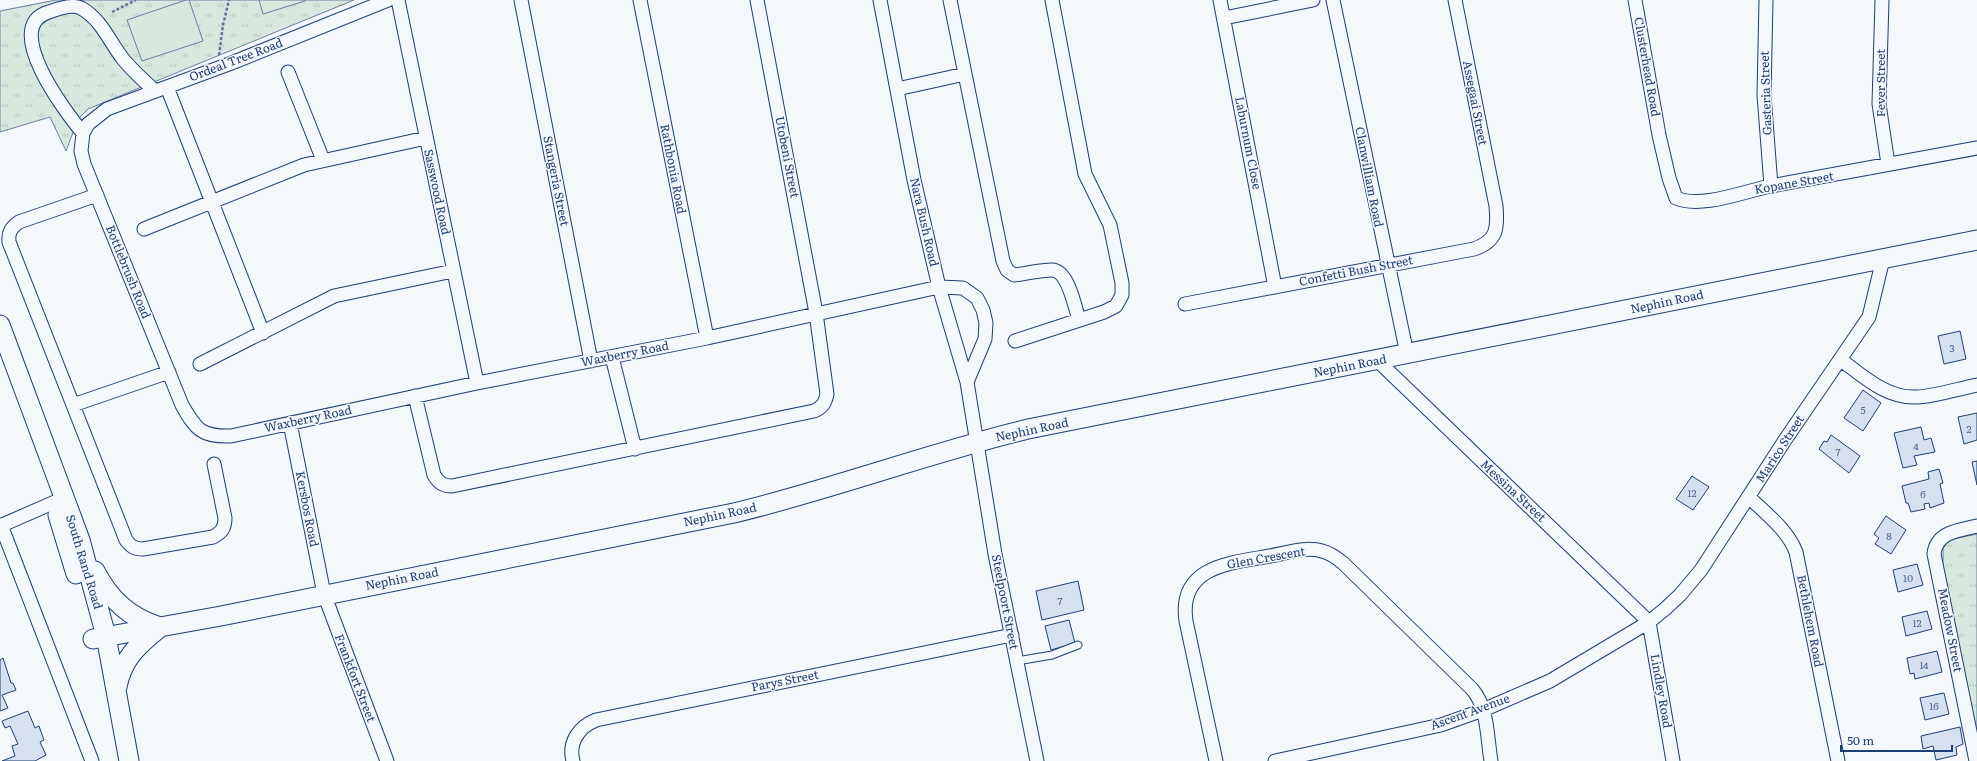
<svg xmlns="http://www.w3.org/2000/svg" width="1977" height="761" font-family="Literata,serif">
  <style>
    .park { fill: url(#park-tufts); stroke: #687fa3 }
    .pitch { fill: #d7e8df; stroke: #687fa3 }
    .building { fill: #d5e0f0; stroke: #1d3f73 }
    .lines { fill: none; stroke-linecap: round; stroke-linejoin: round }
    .lane-casing { stroke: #1d3f73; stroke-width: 9 }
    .street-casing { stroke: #1d3f73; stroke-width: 15 }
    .secondary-casing { stroke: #1d3f73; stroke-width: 21 }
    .path { stroke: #5e769c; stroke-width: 2.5; stroke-dasharray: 3 2; stroke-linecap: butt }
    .lane { stroke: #f4f7fb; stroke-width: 7 }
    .street { stroke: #f4f7fb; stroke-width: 13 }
    .secondary { stroke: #f4f7fb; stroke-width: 19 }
    .labels { text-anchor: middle; stroke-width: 3; stroke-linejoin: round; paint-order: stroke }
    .number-label { font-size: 10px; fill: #4b6792 }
    .street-label { font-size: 12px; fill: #1d3f73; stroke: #f4f7fb }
  </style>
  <defs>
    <pattern id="park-tufts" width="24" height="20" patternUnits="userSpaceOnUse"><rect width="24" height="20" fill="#d7e8df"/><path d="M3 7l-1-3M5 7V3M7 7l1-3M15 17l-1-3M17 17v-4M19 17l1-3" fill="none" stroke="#b8c8c3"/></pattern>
  </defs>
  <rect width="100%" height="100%" fill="#f4f7fb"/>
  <path class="park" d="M56 0H354L88 109 78 119 66 151 50 117 0 132V11Z
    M1977 534V737L1943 565V549L1948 540Z"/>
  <path class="pitch" d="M186 0H189L203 41 142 61 127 20Z
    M259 0H305V1L263 14Z"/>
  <path class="building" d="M1960 331 1966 359 1944 364 1938 336Z
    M1863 390 1881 403 1863 431 1844 418Z
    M1977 413V440L1964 444 1958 417Z
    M1921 427 1924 440 1931 438 1935 452 1914 456 1917 465 1903 468 1894 433Z
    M1831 435 1860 456 1849 473 1819 449 1824 441 1827 442Z
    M1977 461V485L1972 462Z
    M1939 469 1943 483 1940 484 1944 503 1930 508 1929 503 1924 504 1925 509 1911 512 1908 503H1906L1902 486 1929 479 1928 472Z
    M1692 476 1709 487 1693 510 1676 499Z
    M1886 516 1906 530 1891 554 1875 544 1879 538 1874 534Z
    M1917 564 1923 585 1898 592 1893 570Z
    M1078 581 1084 610 1042 620 1036 591Z
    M1927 611 1932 629 1906 636 1902 617Z
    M1069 620 1075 643 1051 650 1045 626Z
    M1937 651 1942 672 1915 679 1914 673 1910 674 1907 658Z
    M3 658 11 683H13L16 690 2 695 8 708 0 711V660Z
    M1944 693 1949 714 1925 720 1920 698Z
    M28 711 35 728 39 726 44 740 40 742 46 755 35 761H2L15 756 12 746 18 744 10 726 5 728 2 721Z
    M1960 727 1963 744 1956 747 1957 755 1936 760 1933 746 1923 749 1921 736Z"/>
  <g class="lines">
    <g class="lane-casing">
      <path id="lane" d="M1017 661 1052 655 1078 645"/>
    </g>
    <g class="street-casing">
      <path id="street" d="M388 0 229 64 107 109 88 124 83 133 81 151 84 164 182 405C196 430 202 437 231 436L477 383 707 338 939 287 963 288 977 298 983 310 986 323 985 339 967 382
        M398 0 477 383
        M521 0 591 361
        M640 0 707 338
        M880 0 914 180 939 287 967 382 995 554 1037 761
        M950 0 1003 261 1007 270 1014 275C1026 274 1039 270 1052 270 1068 270 1075 307 1079 320
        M1220 0 1275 287
        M1333 0 1407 354
        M1635 0 1659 135 1669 178 1676 198C1701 209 1745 191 1771 186 1840 173 1908 161 1977 148
        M1766 0 1764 95 1771 186
        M1882 0 1879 104 1888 164
        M1224 18 1313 0
        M288 72 323 160
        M167 87 263 333
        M897 89 965 74
        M83 133C66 113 0 26 49 12 57 9 73 4 81 8 102 20 109 41 123 59 133 71 144 81 155 91
        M97 195 19 222C11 228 8 232 9 242L126 540C131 547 135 549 143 549L213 537C222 532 225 528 225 518L214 464
        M144 229 304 165 426 138
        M1185 304 1474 249C1497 241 1498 229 1496 206L1455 0
        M1015 341 1104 312 1116 306 1122 295V283L1110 225 1085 174 1052 0
        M612 357 635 449
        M1377 360 1649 622
        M1841 360C1863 376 1887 399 1917 397 1936 396 1957 389 1977 385
        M200 364 334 296 453 271
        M415 396 434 475C439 483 443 486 452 486L814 411C823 407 825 403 827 394L816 313 757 0
        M73 405 169 372
        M290 423 324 594 387 761
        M1749 497C1766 514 1787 529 1796 552L1838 761
        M1 525 92 761
        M0 526 64 498
        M1649 622 1673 761
        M573 761C568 742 579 727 596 720L1012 635
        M1216 761 1186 621C1178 566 1230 563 1270 556 1287 553 1306 546 1322 551 1330 553 1337 558 1343 563L1472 689C1488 707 1487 737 1491 761
        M1275 761 1441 725 1483 710 1550 681 1649 622 1665 609 1680 595 1701 570 1785 440 1869 317 1883 259
        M1976 761 1934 554C1936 532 1959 530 1977 526"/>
    </g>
    <g class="secondary-casing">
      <path id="secondary" d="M0 325 80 540 106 636 129 761
        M58 515 76 574
        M95 571C110 600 130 618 160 627
        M93 639 221 616 734 513C833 489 929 453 1028 429L1977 240
        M117 687C122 659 138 645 159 628"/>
    </g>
    <path class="path" d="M112 12 136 0
      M219 55 223 25 229 0"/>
    <use href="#lane" class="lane"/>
    <use href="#street" class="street"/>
    <use href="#secondary" class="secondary"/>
  </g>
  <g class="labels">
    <g class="number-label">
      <text x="1952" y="352">3</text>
      <text x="1863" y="414">5</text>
      <text x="1969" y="433">2</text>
      <text x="1916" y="450">4</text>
      <text x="1838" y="456">7</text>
      <text x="1692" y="497">12</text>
      <text x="1923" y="498">6</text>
      <text x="1889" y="540">8</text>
      <text x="1908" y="582">10</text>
      <text x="1060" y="605">7</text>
      <text x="1917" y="627">12</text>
      <text x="1924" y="669">14</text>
      <text x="1934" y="710">16</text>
    </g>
    <g class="street-label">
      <text transform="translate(236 60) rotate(-21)" y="4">Ordeal Tree Road</text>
      <text transform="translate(1647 67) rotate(80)" y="4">Clusterhead Road</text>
      <text transform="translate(1881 83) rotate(-90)" y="4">Fever Street</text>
      <text transform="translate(1766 93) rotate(-92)" y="4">Gasteria Street</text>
      <text transform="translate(1475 103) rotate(79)" y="4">Assegaai Street</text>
      <text transform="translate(1248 143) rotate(79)" y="4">Laburnum Close</text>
      <text transform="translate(787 157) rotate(79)" y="4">Utobeni Street</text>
      <text transform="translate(673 169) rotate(79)" y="4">Rathbonia Road</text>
      <text transform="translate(1369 177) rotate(79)" y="4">Clanwilliam Road</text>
      <text transform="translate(556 181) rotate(79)" y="4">Stangeria Street</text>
      <text transform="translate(1794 183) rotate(-10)" y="4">Kopane Street</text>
      <text transform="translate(437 192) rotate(78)" y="4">Sasswood Road</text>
      <text transform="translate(924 222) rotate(77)" y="4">Nara Bush Road</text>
      <text transform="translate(1356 271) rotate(-11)" y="4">Confetti Bush Street</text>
      <text transform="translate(128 272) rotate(68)" y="4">Bottlebrush Road</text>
      <text transform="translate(1667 302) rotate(-12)" y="4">Nephin Road</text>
      <text transform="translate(625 354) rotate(-11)" y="4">Waxberry Road</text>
      <text transform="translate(1350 366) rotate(-11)" y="4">Nephin Road</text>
      <text transform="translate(308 419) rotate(-12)" y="4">Waxberry Road</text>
      <text transform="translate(1032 430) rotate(-12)" y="4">Nephin Road</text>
      <text transform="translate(1780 449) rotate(-57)" y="4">Marico Street</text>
      <text transform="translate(1513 491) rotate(43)" y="4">Messina Street</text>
      <text transform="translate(307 509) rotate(79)" y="4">Kersbos Road</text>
      <text transform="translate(720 515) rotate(-12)" y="4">Nephin Road</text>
      <text transform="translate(1266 558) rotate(-10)" y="4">Glen Crescent</text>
      <text transform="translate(84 562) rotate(73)" y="4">South Rand Road</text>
      <text transform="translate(402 579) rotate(-11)" y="4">Nephin Road</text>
      <text transform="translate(1005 602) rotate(79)" y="4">Steelpoort Street</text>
      <text transform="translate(1810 621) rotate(79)" y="4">Bethlehem Road</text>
      <text transform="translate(1950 630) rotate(79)" y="4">Meadow Street</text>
      <text transform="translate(355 678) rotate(69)" y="4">Frankfort Street</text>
      <text transform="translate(785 681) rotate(-11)" y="4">Parys Street</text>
      <text transform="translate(1661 691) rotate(80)" y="4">Lindley Road</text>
      <text transform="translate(1470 712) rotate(-20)" y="4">Ascent Avenue</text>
    </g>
  </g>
  <path d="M1841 745v6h111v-6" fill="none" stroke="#1d3f73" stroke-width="2"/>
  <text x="1847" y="745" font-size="12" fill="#1d3f73" stroke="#f4f7fb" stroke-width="3" paint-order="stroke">50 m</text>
</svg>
